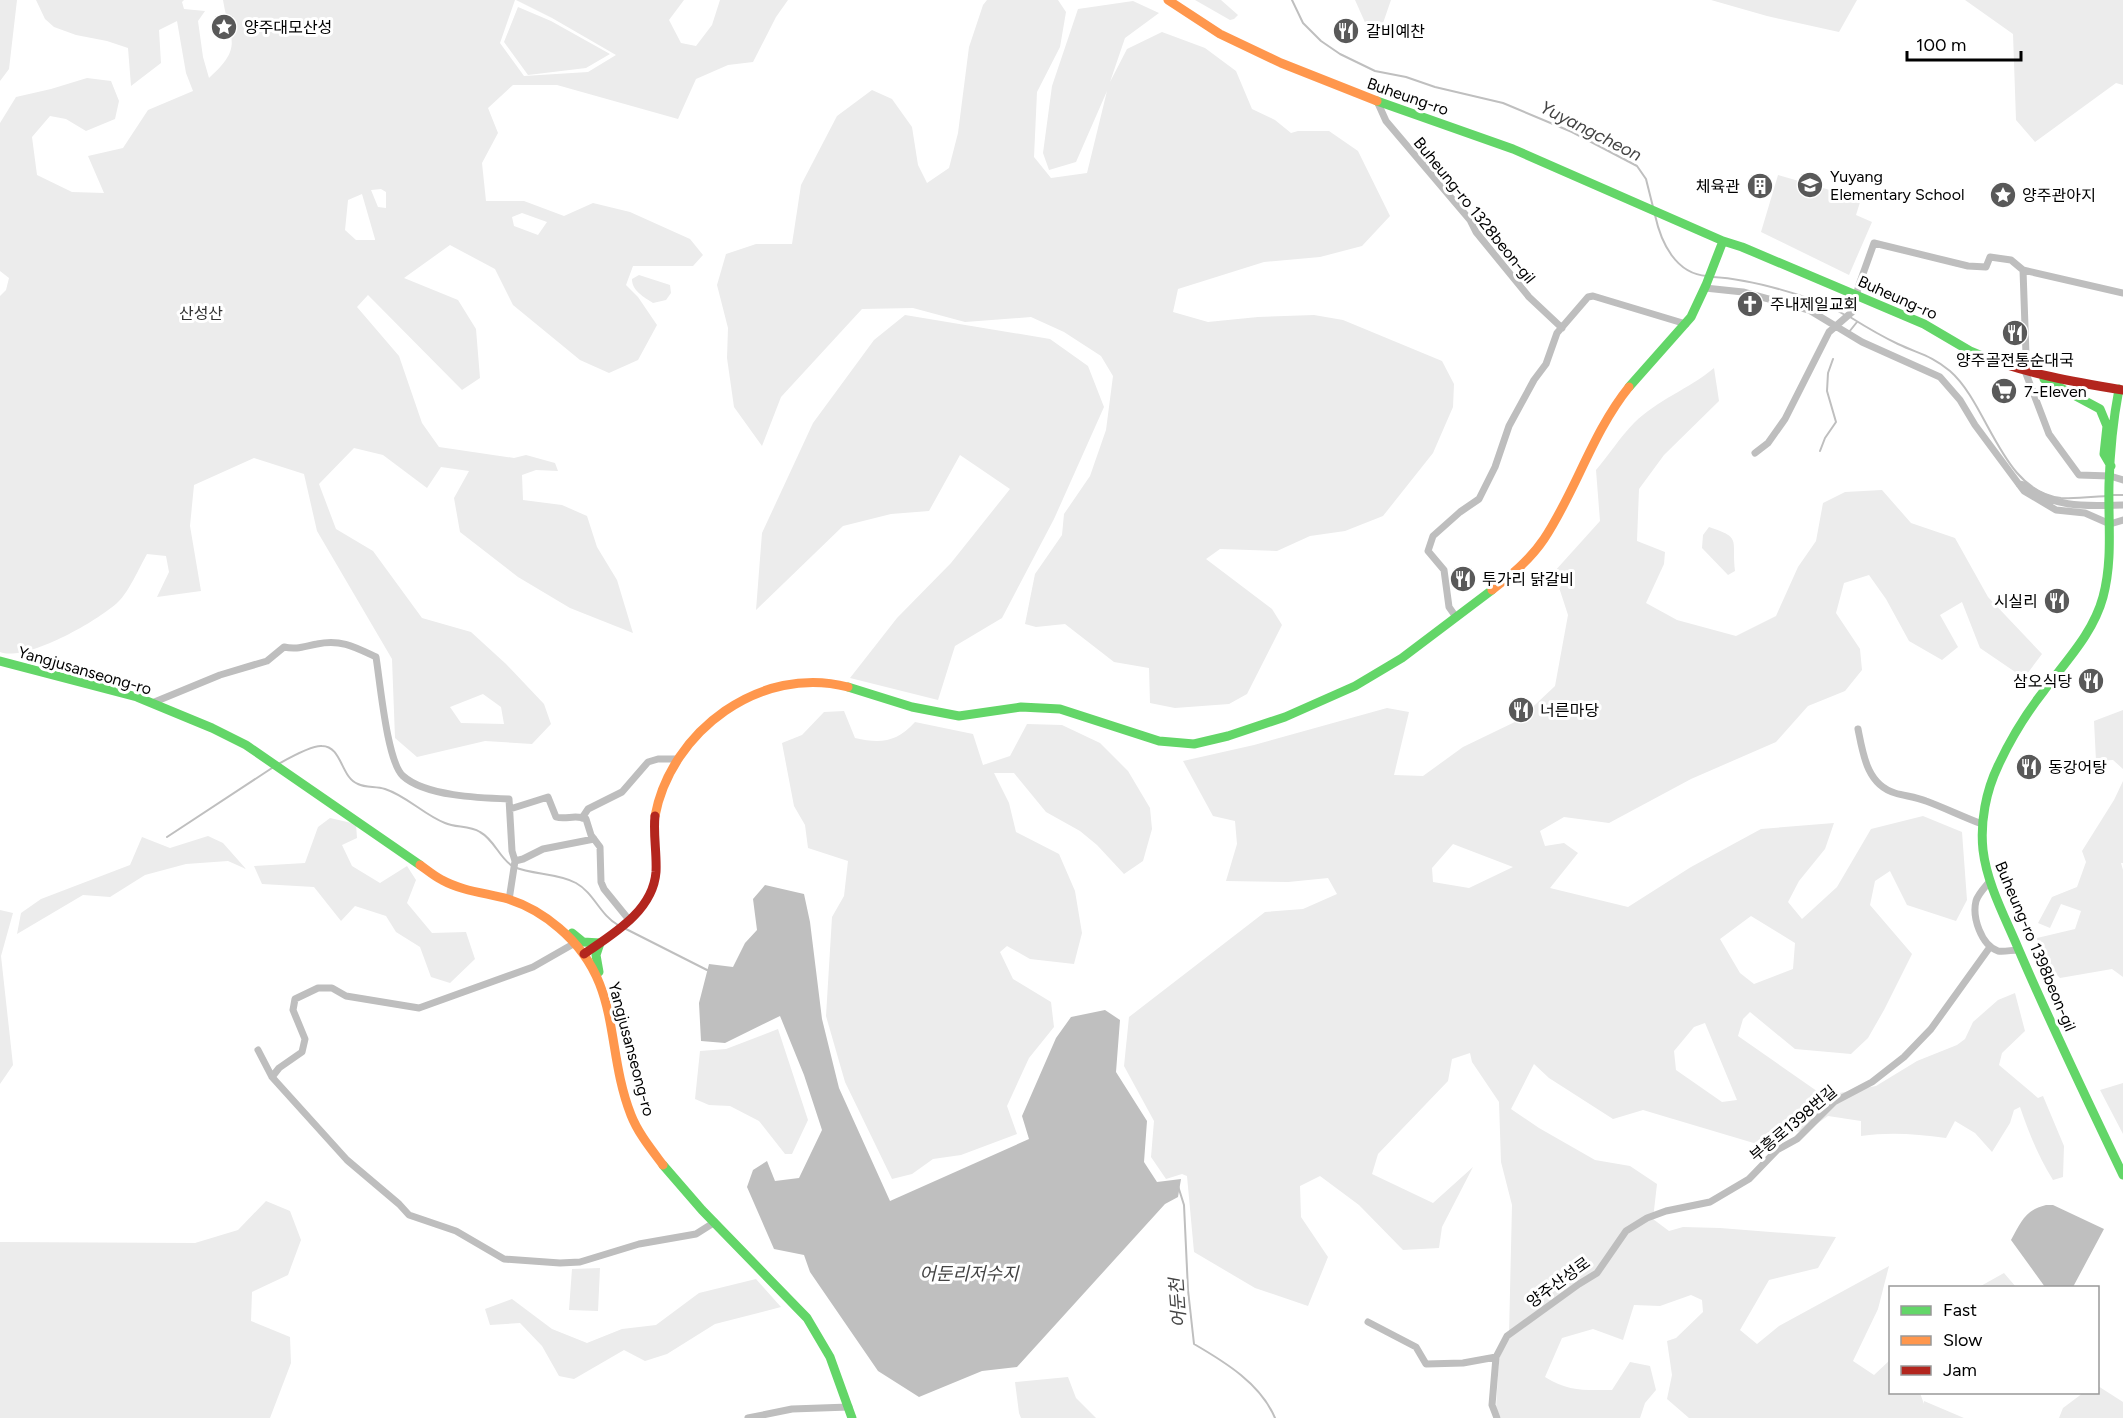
<svg xmlns="http://www.w3.org/2000/svg" width="2123" height="1418" font-family="Figtree,'Noto Sans KR',sans-serif">
  <style>
    .green { fill: #ececec; fill-rule: evenodd }
    .water { fill: #bfbfbf }
    .lines { fill: none; stroke-linecap: round; stroke-linejoin: round }
    .stream { stroke: #bfbfbf; stroke-width: 2 }
    .street { stroke: #bebebe; stroke-width: 7 }
    .fast { stroke: #63d668; stroke-width: 9 }
    .slow { stroke: #ff974d; stroke-width: 9 }
    .jam { stroke: #b3261e; stroke-width: 9 }
    .labels { text-anchor: middle; stroke-width: 6; stroke-linejoin: round; paint-order: stroke }
    .poi-label { font-size: 16px; fill: #000; stroke: #fff; text-anchor: start }
    .street-label { font-size: 16px; fill: #000; stroke: #fff }
    .park-label { font-size: 16px; fill: #333; stroke: #fff }
    .water-label { font-size: 18px; font-style: italic; fill: #444; stroke: #fff }
  </style>
  <rect width="100%" height="100%" fill="#fff"/>
  <path class="green" d="M0 0H17L9 69 0 81Z
    M36 0H184L182 2 184 9 205 11 198 21 203 57 209 78C245 46 229 39 223 0H515L500 43 524 76 588 72 616 55 552 18 516 0H684L669 20 681 43 696 46 712 25 720 0H788L776 17 753 62 728 65 696 79 678 119 557 85H513L488 108 498 133 482 163 486 201H524L564 216 593 203 630 212 690 239 703 255 693 266H633L626 285 638 297 657 325 638 360 609 373 580 360 513 305 495 269 450 245 404 278 458 300 476 329 480 378 462 390 368 295 357 307 399 356 422 423 439 447 514 458 526 455 555 463 558 471 536 470 522 475 523 500 562 505 587 516 597 547 617 580 633 633 570 608 518 577 460 532 454 498 469 471 441 467 427 488 383 455 354 448 319 484 336 529 373 551 422 618 471 632 506 664 544 704 551 724 532 744 485 741 417 757 395 738 392 659 317 531 304 474 254 458 194 485 190 526 201 591 157 597 169 572 166 556 147 554C139 568 129 592 118 602 98 621 26 662 0 652V296L6 290 9 278 0 271V123L16 97 51 89 87 78 111 81 119 101 115 119 86 131 66 119 50 116 32 137 37 175 72 192 104 193 88 156 123 148 148 110 193 91 186 73 177 21 159 30 161 63 131 86 128 48 107 41 76 35 54 27 45 19ZM381 189 386 192V208L378 207 371 190ZM362 194 375 239V240H356L345 230 348 200ZM522 213 547 222 538 235 514 226 512 217ZM483 694 501 707 504 724 461 723 450 707Z
    M987 0H1058L1066 12 1060 47 1037 92 1034 157 1051 178 1087 173 1107 91 1076 162 1049 170 1043 153 1052 86 1078 9 1133 1 1159 13 1125 38 1110 82 1127 49 1162 32 1205 48 1236 71 1252 109 1275 120 1291 133 1298 131H1329L1358 151 1390 216 1362 246 1320 257 1264 262 1178 289 1173 312 1208 322 1258 317 1314 315 1343 320 1442 361 1454 384 1453 407 1433 453 1383 516 1345 531 1310 536 1277 551 1220 549 1206 559 1272 609 1282 625 1247 694 1229 704 1175 708 1150 703 1149 668 1114 662 1065 624 1036 627 1025 624 1035 574 1062 535 1064 514 1090 476 1106 430 1113 376 1101 356 1064 332 1031 317 965 322 913 308 862 309 781 397 762 446 734 407 727 358 728 328 717 285 726 254 756 244H792L801 185 837 116 872 90 892 99 912 127 918 165 927 183 949 168 958 133 969 47 983 5Z
    M1195 0H1221L1238 15 1234 19 1230 20Z
    M1355 0H1391L1383 23 1372 38Z
    M1711 0H1857L1839 32 1767 16Z
    M1965 0H2123V85L2116 83 2035 142 2016 120 2013 34Z
    M518 7 551 21 610 54 586 68 528 75 504 42Z
    M1778 175 1861 199 1856 215 1872 222 1849 275 1761 232Z
    M639 275 670 285 671 293 666 300 653 303C644 297 632 291 632 279Z
    M905 315 1050 339 1088 366 1104 407 1054 519 1002 618 955 646 938 700 850 678 897 618 951 563 1010 489 960 455 929 511 891 514 843 526 756 610 762 533 813 423 874 340Z
    M1714 368 1719 401 1664 455 1639 489 1637 541 1665 552 1664 564 1646 603 1677 620 1736 636 1776 616 1798 567 1816 541 1823 503 1845 492 1882 490 1911 523 1955 538 1988 597 2042 654 2024 678 1980 648 1962 602 1940 615 1958 647 1942 660 1909 641 1886 599 1869 575 1844 583 1836 613 1860 649 1862 670 1845 691 1808 706 1776 742 1691 779 1609 823 1564 817 1540 831 1545 846 1564 843 1578 853 1550 888 1628 907 1691 867 1761 829 1834 823 1825 849 1799 881 1788 902 1802 919 1837 887 1871 829 1923 816 1962 832 1967 900 1956 921 1907 905 1890 871 1875 881 1870 905 1912 954 1884 1010 1868 1038 1851 1054 1795 1049 1750 1012 1743 1019 1738 1036 1824 1096 1876 1086 1917 1061 1957 1045 1965 1039 1973 1022 1998 1000 2015 993 2025 1031 2002 1053 1999 1065 2038 1098 2043 1096 2064 1146 2063 1177 2053 1180C2038 1156 2029 1133 2020 1107L2014 1110 2010 1123 1992 1152 1975 1133 1955 1121 1946 1138C1916 1134 1890 1132 1861 1136V1121L1828 1116 1805 1132 1778 1130 1757 1144 1643 1110 1613 1119 1549 1078 1534 1064 1511 1109 1539 1128 1595 1160 1630 1166 1657 1184 1653 1219 1669 1231 1683 1227 1720 1228 1836 1237 1818 1268 1769 1280 1740 1330 1757 1344 1779 1326 1889 1266 1878 1309 1853 1361 1874 1375 1890 1360V1392L1920 1393 1924 1404V1401L1964 1418H1689L1667 1399 1672 1375 1667 1341 1676 1338 1703 1312 1702 1300 1691 1295 1660 1306 1634 1305 1623 1340 1593 1329 1562 1338 1545 1377C1569 1392 1584 1390 1612 1390L1630 1362 1650 1366 1656 1390 1645 1403 1640 1418H1501L1496 1408 1499 1359 1509 1335 1512 1205 1501 1162 1499 1102 1472 1062 1470 1053 1452 1059 1448 1081 1378 1154 1372 1174 1433 1203 1473 1167 1442 1227 1439 1248 1403 1250 1359 1205 1320 1176 1300 1186 1301 1217 1328 1257 1308 1306 1255 1288 1194 1252 1187 1176 1182 1174 1166 1179 1151 1157 1154 1121 1124 1066 1129 1017 1265 912 1303 909 1337 894 1328 878 1288 882 1226 881 1237 844 1235 821 1213 816 1183 761 1254 745 1387 708 1409 712 1394 775 1423 776 1463 747 1519 720 1555 686 1568 615 1554 572 1600 521 1596 470C1609 455 1620 437 1634 423 1657 400 1689 389 1714 368ZM1453 844 1513 867 1469 888 1433 882 1432 868ZM1751 916 1795 943 1793 969 1754 984 1740 973 1720 939ZM1705 1023 1737 1100 1722 1102 1676 1070 1674 1051 1694 1027Z
    M1709 527C1743 538 1731 540 1735 571L1728 575 1702 548 1703 535Z
    M2123 710V769L2113 760 2096 761 2094 721Z
    M844 711 855 738C881 744 897 742 915 722L973 734 983 765 1010 756 1027 724 1062 725 1100 743 1128 771 1150 808 1152 829 1143 861 1124 874 1097 845 1080 831 1046 812 1014 773H994L1009 803 1016 832 1059 854 1075 891 1082 933 1074 964 1030 959 1007 946 1000 952 1013 979 1051 1002 1054 1027 1029 1058 1007 1106 1017 1134 961 1155 933 1159 912 1174 892 1179 845 1082 826 1016 832 917 844 896 848 861 808 848 805 825 794 806 782 743 802 735 824 712Z
    M2123 781V863H2121L2123 870V977L2112 969 2060 978 2039 957 2037 938 2075 929 2081 911 2061 904 2050 928 2038 923 2052 897 2077 887 2086 862 2082 851 2114 800Z
    M330 818 356 824 357 838 342 845 352 866 380 883 407 866 416 880 407 903 432 933 466 932 475 959 450 983 431 977 420 947 396 932 386 916 355 906 341 921 314 887 262 884 254 866 305 863 318 827Z
    M208 836 223 843 246 869 228 861 186 864 145 875 110 897 83 895 17 934 21 913 41 899 130 865 142 837 170 848Z
    M0 910 13 913 1 956 13 1065 0 1084Z
    M778 1029 808 1120 792 1154H785L759 1121 730 1106 709 1105 695 1099 700 1051 726 1049Z
    M2123 1083V1134L2100 1090Z
    M266 1201 290 1211 301 1240 288 1275 252 1292 251 1321 290 1337 291 1363 270 1418H0V1242L195 1243 238 1230Z
    M600 1268 598 1311 569 1310 572 1269Z
    M2004 1273 2016 1287H1979Z
    M756 1279 781 1307 715 1324 667 1354 645 1361 624 1350 574 1379 559 1376 542 1346 520 1323 490 1325 485 1309 512 1299 552 1329 587 1343 622 1329 656 1325 699 1293Z
    M1068 1377 1076 1398 1096 1418H1021L1019 1413 1015 1382Z
    M2098 1386 2123 1402V1418H2059L2063 1408 2083 1393 2098 1392Z"/>
  <path class="water" d="M765 885 804 894 810 922 822 1019 839 1088 890 1201 1029 1139 1022 1116 1056 1038 1071 1017 1105 1010 1120 1020 1116 1072 1147 1121 1144 1162 1157 1182 1181 1179 1178 1197 1165 1204 1017 1367 982 1371 919 1397 878 1371 810 1272 804 1255 774 1249 747 1187 753 1170 767 1161 775 1181 799 1178 822 1130 804 1075 780 1016 725 1043 701 1041 699 1003 709 964 733 967 745 943 757 930 753 899Z
    M2046 1205H2053L2104 1229 2073 1287H2045L2011 1240C2021 1222 2025 1210 2046 1205Z"/>
  <g class="lines">
    <path class="stream" d="M1292 0 1303 23 1321 41 1340 54 1375 71 1406 77 1435 87 1503 103 1572 132 1637 166 1646 179 1653 207
      M1655 215C1661 243 1676 274 1707 276
      M1713 277C1749 279 1814 296 1845 315
      M1850 317C1866 327 1881 336 1898 344 1919 354 1931 355 1950 371 1989 405 2001 491 2061 498 2075 499 2091 497 2106 496
      M1849 332 1857 322
      M1820 451 1825 438 1836 422 1827 391 1828 373 1833 359
      M2112 495H2123
      M280 763C289 758 312 745 322 746 342 746 341 778 358 784 366 788 376 786 385 789 407 796 424 815 445 823 456 828 469 825 480 832 495 840 500 860 514 867 533 875 558 873 576 883 594 893 600 915 618 925
      M167 837 272 768
      M626 929 707 970
      M1178 1186 1184 1205 1188 1290 1194 1344C1225 1362 1261 1384 1275 1418"/>
    <path class="street" d="M1377 101 1386 121 1470 220 1476 232 1529 297 1562 328
      M2023 270 2026 355 2025 371 2049 434 2079 475 2110 476 2123 480
      M1705 288 1743 292 1809 310 1862 342 1940 377 1960 400 1975 425 2024 491 2056 510 2085 513 2110 524 2123 520
      M1755 453 1768 443 1785 419 1829 332 1852 312 1859 285 1874 243 1968 266 1986 267 1990 257 2011 260 2023 270 2123 293
      M2019 484 2024 485C2057 509 2085 506 2123 505
      M1456 617 1449 607 1444 570 1428 551 1433 536 1460 512 1479 499 1495 467 1509 426 1534 380 1546 364 1557 333 1588 297 1593 296 1686 324
      M152 703 220 675 267 661 284 647C297 650 305 646 317 644 341 639 355 647 376 657 380 681 387 762 403 776 425 796 480 798 509 799L512 851 515 861 509 900
      M1858 729C1863 754 1867 785 1895 793 1905 796 1916 797 1926 801 1945 808 1963 817 1982 824
      M510 809 548 797 556 817C566 820 576 814 586 819L591 835 600 847 601 882 604 889 630 921
      M582 818 588 809 622 792 648 762 658 759H675
      M515 861 523 859 543 849 594 839
      M1990 881C1986 886 1978 894 1976 901 1972 917 1981 945 1998 951 2004 952 2012 950 2018 950
      M575 943 533 967 419 1008 346 996 332 988H318L295 999 293 1010 305 1039 302 1052 279 1068 272 1077 347 1160 399 1204 409 1215 456 1231 504 1259 560 1263 580 1262 639 1244 696 1234 715 1222
      M258 1050 272 1077
      M1368 1322 1416 1347 1426 1364 1463 1363 1496 1357
      M748 1418 792 1409 849 1407
      M1497 1418 1492 1405 1496 1357 1507 1336 1579 1284 1597 1273 1626 1231 1647 1218 1666 1211 1710 1202 1749 1179 1777 1150 1797 1139 1834 1102 1872 1082 1904 1057 1931 1029 1990 947"/>
    <path class="fast" d="M1377 101 1513 149 1723 241 1742 247 1924 324 1970 351 1982 356
      M2044 379 2100 409 2107 426 2104 454 2111 466
      M1629 387 1691 317 1706 285 1723 241
      M2119 389C2113 420 2110 452 2109 484 2108 522 2113 560 2103 597 2093 634 2065 662 2043 692 2025 715 2010 740 1998 766 1986 791 1980 822 1983 850 1987 884 2005 917 2018 948 2051 1025 2087 1100 2123 1175
      M0 661 137 697 212 728 246 745 420 865
      M848 687 912 707 959 716 1021 707 1060 709 1159 741 1194 744 1228 736 1285 717 1355 686 1402 658 1492 590
      M572 933 583 942 600 943 596 955 599 972
      M663 1165 702 1210 807 1318 830 1357 852 1418"/>
    <path class="slow" d="M1168 0 1220 34 1281 63 1377 101
      M1492 590C1511 575 1530 560 1544 539 1576 491 1592 433 1629 387
      M655 816C671 731 761 664 848 687
      M420 865C427 870 434 876 442 880 462 891 486 893 508 899 527 905 544 915 559 928 623 982 604 1046 631 1115 638 1133 651 1149 663 1165"/>
    <path class="jam" d="M1982 356C2028 374 2074 382 2123 390
      M584 954C613 934 653 911 656 872 657 853 653 834 655 816"/>
  </g>
  <defs>
    <g id="sight-disc" transform="scale(1.35)"><circle r="9.5" fill="#595959" stroke="#fff"/><path d="M0-6L1.8-2.2L6-1.7L2.9 1.2L3.7 5.4L0 3.3L-3.7 5.4L-2.9 1.2L-6-1.7L-1.8-2.2Z" fill="#fff"/></g>
    <g id="restaurant-disc" transform="scale(1.35)"><circle r="9.5" fill="#595959" stroke="#fff"/><path d="M-5-6h1v4h1v-4h1v4h1v-4h1v5L-1.5 .5V6h-2V.5L-5-1ZM5-6V6H3V1.5H1.5Q1.5-4 5-6Z" fill="#fff"/></g>
    <g id="school-disc" transform="scale(1.35)"><circle r="9.5" fill="#595959" stroke="#fff"/><path d="M0-5L7-2L0 1L-7-2ZM-4 1L0 2.5L4 1V4Q0 6-4 4Z" fill="#fff"/></g>
    <g id="building-disc" transform="scale(1.35)"><circle r="9.5" fill="#595959" stroke="#fff"/><path d="M-4-6H4V6H1V3H-1V6H-4ZM-2.5-4.3h1.7v1.8h-1.7ZM.8-4.3h1.7v1.8H.8ZM-2.5-1h1.7V.8h-1.7ZM.8-1h1.7V.8H.8Z" fill="#fff"/></g>
    <g id="church-disc" transform="scale(1.35)"><circle r="9.5" fill="#595959" stroke="#fff"/><path d="M-1.2-6h2.4v3.5h3.3v2.4h-3.3V6h-2.4V-.1h-3.3v-2.4h3.3Z" fill="#fff"/></g>
    <g id="supermarket-disc" transform="scale(1.35)"><circle r="9.5" fill="#595959" stroke="#fff"/><path d="M-6-5.5h2.5l.6 2H6L4.5 2H-2.5L-4.4-4H-6ZM-1.5 3.2a1.3 1.3 0 1 0 .1 0ZM3 3.2a1.3 1.3 0 1 0 .1 0Z" fill="#fff"/></g>
  </defs>
  <g fill-rule="evenodd">
    <use href="#sight-disc" x="224" y="27"/>
    <use href="#restaurant-disc" x="1346" y="31"/>
    <use href="#school-disc" x="1810" y="185"/>
    <use href="#building-disc" x="1760" y="186"/>
    <use href="#sight-disc" x="2003" y="195"/>
    <use href="#church-disc" x="1750" y="304"/>
    <use href="#restaurant-disc" x="2015" y="333"/>
    <use href="#supermarket-disc" x="2004" y="391"/>
    <use href="#restaurant-disc" x="1463" y="579"/>
    <use href="#restaurant-disc" x="2057" y="601"/>
    <use href="#restaurant-disc" x="2091" y="681"/>
    <use href="#restaurant-disc" x="1521" y="710"/>
    <use href="#restaurant-disc" x="2029" y="767"/>
  </g>
  <g class="labels">
    <g class="poi-label">
      <text x="244" y="33">양주대모산성</text>
      <text x="1366" y="37">갈비예찬</text>
      <text x="1830" y="182">Yuyang<tspan x="1830" dy="18">Elementary School</tspan></text>
      <text x="1740" y="192" text-anchor="end">체육관</text>
      <text x="2022" y="201">양주관아지</text>
      <text x="1770" y="310">주내제일교회</text>
      <text x="2015" y="366" text-anchor="middle">양주골전통순대국</text>
      <text x="2024" y="397">7-Eleven</text>
      <text x="1482" y="585">투가리 닭갈비</text>
      <text x="2038" y="607" text-anchor="end">시실리</text>
      <text x="2072" y="687" text-anchor="end">삼오식당</text>
      <text x="1540" y="716">너른마당</text>
      <text x="2048" y="773">동강어탕</text>
    </g>
    <g class="street-label">
      <text transform="translate(1408 96) rotate(19)" y="6">Buheung-ro</text>
      <text transform="translate(1475 210) rotate(51)" y="6">Buheung-ro 1328beon-gil</text>
      <text transform="translate(1898 297) rotate(24)" y="6">Buheung-ro</text>
      <text transform="translate(85 670) rotate(16)" y="6">Yangjusanseong-ro</text>
      <text transform="translate(2036 946) rotate(67)" y="6">Buheung-ro 1398beon-gil</text>
      <text transform="translate(632 1049) rotate(75)" y="6">Yangjusanseong-ro</text>
      <text transform="translate(1793 1123) rotate(-40)" y="6">부흥로1398번길</text>
      <text transform="translate(1558 1282) rotate(-36)" y="6">양주산성로</text>
    </g>
    <g class="park-label">
      <text x="201" y="319">산성산</text>
    </g>
    <g class="water-label">
      <text transform="translate(1591 131) rotate(27)" y="6">Yuyangcheon</text>
      <text x="969" y="1280">어둔리저수지</text>
      <text transform="translate(1178 1303) rotate(-94)" y="6">어둔천</text>
    </g>
  </g>
  <rect x="1889" y="1286" width="210" height="108" fill="#ffffff" stroke="#999999" stroke-width="1.5"/>
  <rect x="1901" y="1306" width="30" height="9" fill="#63d668" stroke="#999999" stroke-width="1.5"/>
  <text x="1943" y="1316" font-size="18" fill="#000000">Fast</text>
  <rect x="1901" y="1336" width="30" height="9" fill="#ff974d" stroke="#999999" stroke-width="1.5"/>
  <text x="1943" y="1346" font-size="18" fill="#000000">Slow</text>
  <rect x="1901" y="1366" width="30" height="9" fill="#b3261e" stroke="#999999" stroke-width="1.5"/>
  <text x="1943" y="1376" font-size="18" fill="#000000">Jam</text>
  <path d="M1907 51v9h114v-9" fill="none" stroke="#000000" stroke-width="3"/>
  <text x="1916" y="51" font-size="18" fill="#000000" stroke="#ffffff" stroke-width="4.5" paint-order="stroke">100 m</text>
</svg>
